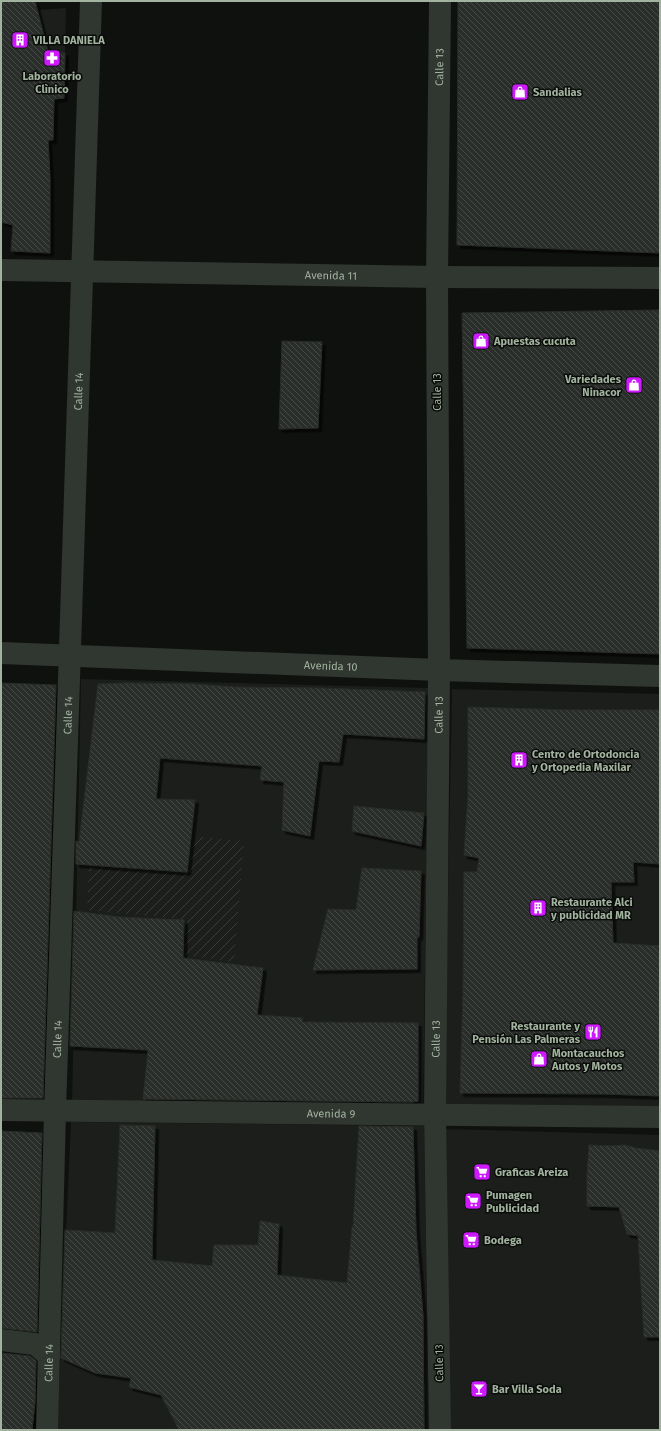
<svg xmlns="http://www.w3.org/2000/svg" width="661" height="1431" font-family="'Fira Sans',sans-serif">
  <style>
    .built { fill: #1b1e1b }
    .industrial { fill: url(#industrial-furrows) }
    .building { fill: url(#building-back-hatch); stroke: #292d29; filter: url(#shadow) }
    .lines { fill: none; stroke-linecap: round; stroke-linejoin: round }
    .street { stroke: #303630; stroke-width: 22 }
    .labels { text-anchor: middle; stroke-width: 3; stroke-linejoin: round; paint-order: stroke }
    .poi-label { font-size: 11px; font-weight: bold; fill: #a2b39f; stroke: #0a0c0a; text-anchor: start }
    .street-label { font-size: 11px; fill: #a2b39f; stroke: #0a0c0a }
  </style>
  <defs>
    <pattern id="industrial-furrows" width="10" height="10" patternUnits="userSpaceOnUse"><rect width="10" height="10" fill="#1b1e1b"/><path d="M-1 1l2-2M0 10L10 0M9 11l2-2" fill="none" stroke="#393c39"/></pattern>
    <pattern id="building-back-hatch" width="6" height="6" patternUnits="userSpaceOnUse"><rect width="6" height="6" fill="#2a2e2a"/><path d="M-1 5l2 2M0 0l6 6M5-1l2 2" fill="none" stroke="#464a46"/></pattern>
    <filter id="shadow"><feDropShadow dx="3.5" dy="3.5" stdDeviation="0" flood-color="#0009"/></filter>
  </defs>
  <rect width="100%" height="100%" fill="#0f110f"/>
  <path class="built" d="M66 8 65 53 40 51 42 28 38 10Z
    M81 679 429 688 423 1107 72 1105Z
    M452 689 660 694V1111L444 1108Z
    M71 1122 424 1126 429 1430H57Z
    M444 1129 660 1135V1430H447Z"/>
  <path class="industrial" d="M194 836 244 841 234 962 184 955V919L87 910 89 867 187 873Z"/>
  <path class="building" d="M1 1H35L48 52 65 53 64 98 54 99 53 140H48L50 178V253L11 251 13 225 1 222Z
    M458 1H660V253L457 245Z
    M660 310V654L467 648 462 313Z
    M282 341 322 342 318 428 279 429Z
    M1 683 56 685 43 1098H1Z
    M126 683 193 684 235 687 322 688 425 692 424 739 343 734 339 762 319 761 310 836 282 830 284 782 260 780 262 766 160 758 156 799 195 800 187 872 76 864V841L79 842 98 684Z
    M468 707 570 710H660V864L633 862 634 882H611L613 943 660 946V1096L605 1094 460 1093 463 991 464 872H477L479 858 464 855 468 796Z
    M354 806 424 813 421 846 352 831Z
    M362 868 421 871 419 937H417V969L313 970 328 909 356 910Z
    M74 911 119 917 184 920 183 958 263 968 257 1015 303 1018 302 1022 418 1023V1101L412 1102 143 1099 148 1050 70 1046Z
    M120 1125 155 1126 152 1260 212 1266 214 1245H258L260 1221 279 1224 277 1275 347 1283 352 1227H353L359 1126 413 1127 416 1231 423 1315 424 1430H322L303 1429V1430H179L161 1395 129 1387 131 1378 95 1373 61 1358 65 1230 115 1233Z
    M1 1131 42 1133 37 1332 1 1328Z
    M589 1145 611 1146 625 1145 636 1148 660 1151V1337H644L638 1236 627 1234 619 1207 587 1206V1176Z
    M1 1353 30 1356 36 1361 35 1402 32 1430H1Z"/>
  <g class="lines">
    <g class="street">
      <path id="s1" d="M1 270 437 277 660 278"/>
      <path id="s2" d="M1 653 439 670 660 676"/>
      <path id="s3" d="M1 1110 660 1117"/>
      <path d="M1 1340 35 1344 49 1356"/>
      <path id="s4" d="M47 1430 55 1111 91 1"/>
      <path id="s5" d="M440 1430 435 1115 439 670 437 277 440 1"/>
    </g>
  </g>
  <defs>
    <g id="building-square" transform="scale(0.9)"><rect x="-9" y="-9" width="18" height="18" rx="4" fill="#ce19ff" stroke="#0a0c0a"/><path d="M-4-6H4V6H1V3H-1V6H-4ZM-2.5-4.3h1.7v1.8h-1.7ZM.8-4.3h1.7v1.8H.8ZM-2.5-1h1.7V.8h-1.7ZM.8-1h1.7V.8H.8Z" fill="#fff"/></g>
    <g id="pharmacy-square" transform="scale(0.9)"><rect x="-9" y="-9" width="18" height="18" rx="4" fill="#ce19ff" stroke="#0a0c0a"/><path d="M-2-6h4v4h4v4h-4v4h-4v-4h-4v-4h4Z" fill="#fff"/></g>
    <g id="shop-square" transform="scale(0.9)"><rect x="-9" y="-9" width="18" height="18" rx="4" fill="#ce19ff" stroke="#0a0c0a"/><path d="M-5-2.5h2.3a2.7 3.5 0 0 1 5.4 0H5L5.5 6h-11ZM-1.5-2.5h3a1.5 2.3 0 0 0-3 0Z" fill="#fff"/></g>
    <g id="restaurant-square" transform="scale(0.9)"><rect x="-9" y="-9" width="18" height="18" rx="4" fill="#ce19ff" stroke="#0a0c0a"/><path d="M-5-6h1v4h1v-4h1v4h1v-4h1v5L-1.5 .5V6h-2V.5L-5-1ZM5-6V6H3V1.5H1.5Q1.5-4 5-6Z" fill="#fff"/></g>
    <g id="supermarket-square" transform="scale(0.9)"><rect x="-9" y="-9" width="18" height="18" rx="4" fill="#ce19ff" stroke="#0a0c0a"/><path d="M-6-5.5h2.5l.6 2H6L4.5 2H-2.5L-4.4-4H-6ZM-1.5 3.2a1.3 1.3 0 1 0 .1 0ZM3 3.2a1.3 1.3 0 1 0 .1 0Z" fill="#fff"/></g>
    <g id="bar-square" transform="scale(0.9)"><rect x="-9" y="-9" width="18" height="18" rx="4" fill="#ce19ff" stroke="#0a0c0a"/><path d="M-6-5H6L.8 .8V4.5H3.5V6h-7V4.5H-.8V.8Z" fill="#fff"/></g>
  </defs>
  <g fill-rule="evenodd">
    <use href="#building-square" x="20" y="40"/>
    <use href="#pharmacy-square" x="52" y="58"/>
    <use href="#shop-square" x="520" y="92"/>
    <use href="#shop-square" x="481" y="341"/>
    <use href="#shop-square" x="634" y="385"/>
    <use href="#building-square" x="519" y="760"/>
    <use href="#building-square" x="538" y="908"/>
    <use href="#restaurant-square" x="593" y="1032"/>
    <use href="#shop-square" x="539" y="1059"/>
    <use href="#supermarket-square" x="482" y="1172"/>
    <use href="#supermarket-square" x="473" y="1201"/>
    <use href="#supermarket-square" x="471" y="1240"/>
    <use href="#bar-square" x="479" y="1389"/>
  </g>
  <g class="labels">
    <g class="poi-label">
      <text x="33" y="44">VILLA DANIELA</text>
      <text x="52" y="80" text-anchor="middle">Laboratorio<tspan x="52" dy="13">Clìnico</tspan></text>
      <text x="533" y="96">Sandalias</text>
      <text x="494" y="345">Apuestas cucuta</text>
      <text x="621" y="383" text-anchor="end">Variedades<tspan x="621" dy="13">Ninacor</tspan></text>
      <text x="532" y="758">Centro de Ortodoncia<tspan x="532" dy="13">y Ortopedia Maxilar</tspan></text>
      <text x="551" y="906">Restaurante Alci<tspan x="551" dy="13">y publicidad MR</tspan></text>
      <text x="580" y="1030" text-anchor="end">Restaurante y<tspan x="580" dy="13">Pensión Las Palmeras</tspan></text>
      <text x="552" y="1057">Montacauchos<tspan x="552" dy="13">Autos y Motos</tspan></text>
      <text x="495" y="1176">Graficas Areiza</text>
      <text x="486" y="1199">Pumagen<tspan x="486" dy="13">Publicidad</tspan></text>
      <text x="484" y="1244">Bodega</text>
      <text x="492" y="1393">Bar Villa Soda</text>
    </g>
    <g class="street-label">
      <text dy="4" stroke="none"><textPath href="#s5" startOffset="1363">Calle 13</textPath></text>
      <text dy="4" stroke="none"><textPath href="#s1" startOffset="330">Avenida 11</textPath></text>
      <text dy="4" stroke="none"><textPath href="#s4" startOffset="1039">Calle 14</textPath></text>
      <text transform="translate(437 392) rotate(-90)" y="4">Calle 13</text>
      <text dy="4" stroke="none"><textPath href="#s2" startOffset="330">Avenida 10</textPath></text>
      <text dy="4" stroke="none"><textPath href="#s4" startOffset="715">Calle 14</textPath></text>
      <text dy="4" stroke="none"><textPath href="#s5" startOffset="715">Calle 13</textPath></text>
      <text dy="4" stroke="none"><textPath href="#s4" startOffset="391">Calle 14</textPath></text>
      <text dy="4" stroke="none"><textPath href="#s5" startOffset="391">Calle 13</textPath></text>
      <text dy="4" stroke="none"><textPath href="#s3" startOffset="330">Avenida 9</textPath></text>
      <text dy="4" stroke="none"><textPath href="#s4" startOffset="67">Calle 14</textPath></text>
      <text transform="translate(439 1363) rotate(-91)" y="4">Calle 13</text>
    </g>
  </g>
  <rect width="661" height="1431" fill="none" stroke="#a2b39f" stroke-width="4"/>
</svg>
